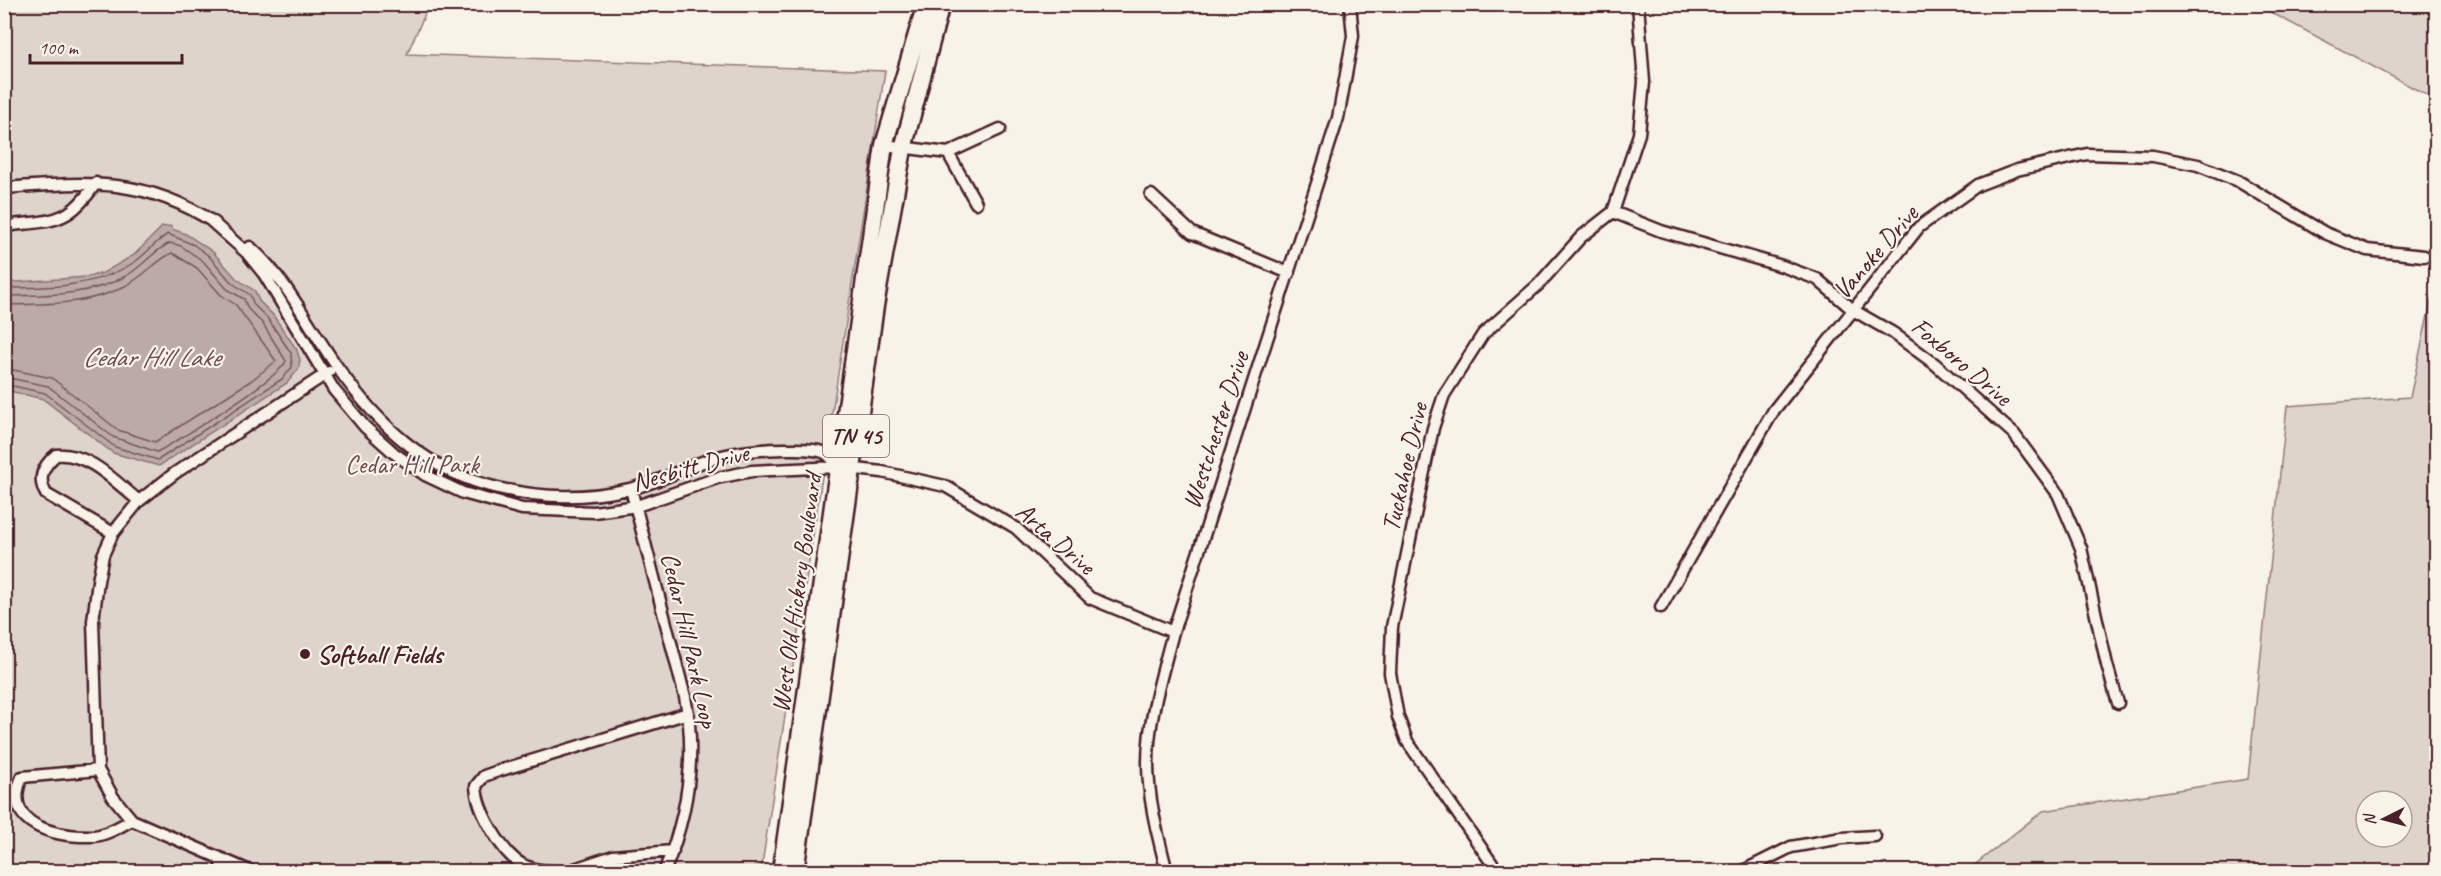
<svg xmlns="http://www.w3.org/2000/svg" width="2441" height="876" font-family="Caveat,sans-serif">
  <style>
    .green { fill: #ded4cc; stroke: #947a7c; stroke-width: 1.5; fill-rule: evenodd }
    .water { fill: #bcaaa7; stroke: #8e7275; stroke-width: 1.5 }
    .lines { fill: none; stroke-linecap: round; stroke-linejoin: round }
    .shore { stroke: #78575d; stroke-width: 1.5 }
    .street-casing { stroke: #4a1f2b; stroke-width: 15 }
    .primary-casing { stroke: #4a1f2b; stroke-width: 21 }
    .street { stroke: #f7f3e8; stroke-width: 10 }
    .primary { stroke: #f7f3e8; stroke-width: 16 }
    .poi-dot { fill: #4a1f2b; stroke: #f7f3e8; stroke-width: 2 }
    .labels { text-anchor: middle; stroke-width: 4.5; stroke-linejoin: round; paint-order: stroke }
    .shield { fill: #f7f3e8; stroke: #7e5f64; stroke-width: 1.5 }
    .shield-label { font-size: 24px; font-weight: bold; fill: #4a1f2b }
    .street-label { font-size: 26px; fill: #4a1f2b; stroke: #f7f3e8 }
    .park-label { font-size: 26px; fill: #6f4c53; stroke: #f7f3e8 }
    .poi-label { font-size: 26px; font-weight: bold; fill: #4a1f2b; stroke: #f7f3e8; text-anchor: start }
    .water-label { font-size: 27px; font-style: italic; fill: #6c4950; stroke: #f7f3e8 }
  </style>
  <rect width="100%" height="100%" fill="#f7f3e8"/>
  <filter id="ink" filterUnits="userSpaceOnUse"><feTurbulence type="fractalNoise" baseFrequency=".0167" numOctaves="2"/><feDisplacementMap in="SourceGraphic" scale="12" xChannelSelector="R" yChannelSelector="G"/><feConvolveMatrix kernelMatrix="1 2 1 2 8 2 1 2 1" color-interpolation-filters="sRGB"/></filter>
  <g filter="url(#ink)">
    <path class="green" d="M5 5H429L407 54 885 71 761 871 5 872Z
      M2257 5H2436V100Z
      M2436 279V871H1967L2043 811 2248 779 2287 406 2410 397ZM2366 801H2402V837H2366Z"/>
    <path class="water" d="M171 226 172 229 186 234 213 252 236 278 255 291 259 301 273 315 297 350 300 360 298 370 287 383 159 466 113 453 43 399 5 390 4 283 87 277 103 273 134 255 162 227Z"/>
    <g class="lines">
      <path class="shore" d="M4 288C49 288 98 287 136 261 147 253 156 241 168 234L194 245 209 256 232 283 250 295 254 305 268 319 291 353 292 367 282 379 158 460 115 447 45 393 4 384
        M4 296C44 295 91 296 126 276 142 267 154 250 170 243L181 246 203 261 227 289 244 299 248 309 263 324 286 361C281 377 177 441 157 452L113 437 48 386 4 377
        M4 305C44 304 92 305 127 285 144 276 157 260 172 253L197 268 221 295 236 305 276 361 252 380 155 442 118 430 52 378 4 368"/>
      <g class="street-casing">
        <path id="street" d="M884 145 948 153 1000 129
          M948 153 976 203
          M4 188C86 182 143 176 215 223
          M1151 195 1192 233 1289 273
          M1613 212 1661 231 1782 266 1817 279 1853 310 1893 333 1935 364 2014 434 2058 494 2081 548 2107 665 2118 703
          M210 220 247 253 264 274 334 390 365 427 394 453 425 475 463 493 522 509 594 512 637 506 717 478 752 471 839 467 882 472 945 486 1016 528 1090 598 1173 632
          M4 226C52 220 67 226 96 183
          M250 247C289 282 308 326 338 368 378 425 428 472 498 488 540 498 586 499 629 489 652 484 675 473 697 464 725 453 757 449 786 449 797 449 812 448 823 452 829 454 835 462 839 467
          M631 489 685 697C697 757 688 815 664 872
          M113 533 46 494C37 478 43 466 56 455 89 452 114 481 139 501
          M1661 607 1774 410 1919 227 1978 185 2017 170 2087 154 2153 156 2198 165 2238 181 2325 233 2367 250 2424 256
          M98 770 22 777C0 828 61 837 94 836 107 835 120 826 132 820
          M218 857 225 872
          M252 872 132 820 113 797 98 770 93 621 98 581 103 555 113 533 139 501 175 473 329 372
          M560 872C548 871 535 871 523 865 502 854 477 810 476 786L484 776 498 771 688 713
          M565 872 613 856 673 851
          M1167 872C1158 836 1148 800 1148 763 1148 718 1162 675 1173 632L1338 118 1353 36 1350 4
          M1498 872 1407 741 1398 717 1390 673 1392 627 1433 428 1444 395 1483 334 1538 285 1581 237 1613 212 1639 134 1644 82 1638 4
          M1741 872 1791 847 1842 838 1875 836"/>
      </g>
      <g class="primary-casing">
        <path id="primary" d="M781 872 884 145 926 4
          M795 872 875 306 903 149 941 4"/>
      </g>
      <use href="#street" class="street"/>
      <use href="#primary" class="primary"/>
    </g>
  </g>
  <circle class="poi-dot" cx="305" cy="654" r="6"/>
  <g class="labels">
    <rect class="shield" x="823" y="415" width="66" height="42" rx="4.5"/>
    <g class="shield-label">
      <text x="856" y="444">TN 45</text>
    </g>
    <g class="street-label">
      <text transform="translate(1875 252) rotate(-49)" y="9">Vanoke Drive</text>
      <text transform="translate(1962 361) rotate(40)" y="9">Foxboro Drive</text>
      <text transform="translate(1215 430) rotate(-72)" y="9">Westchester Drive</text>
      <text transform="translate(690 467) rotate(-15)" y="9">Nesbitt Drive</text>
      <text transform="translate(1404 467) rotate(-77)" y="9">Tuckahoe Drive</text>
      <text transform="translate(1056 538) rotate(41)" y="9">Arta Drive</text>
      <text transform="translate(796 593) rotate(-82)" y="9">West Old Hickory Boulevard</text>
      <text transform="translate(690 640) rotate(77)" y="9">Cedar Hill Park Loop</text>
    </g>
    <g class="park-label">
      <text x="412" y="473">Cedar Hill Park</text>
    </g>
    <g class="poi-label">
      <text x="317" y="663">Softball Fields</text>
    </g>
    <g class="water-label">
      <text x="151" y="366">Cedar Hill Lake</text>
    </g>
  </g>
  <rect width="2441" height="876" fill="none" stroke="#f7f3e8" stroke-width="24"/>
  <rect x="12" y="12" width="2417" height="852" fill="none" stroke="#4a1f2b" stroke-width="2" filter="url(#ink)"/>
  <g transform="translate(2384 819) rotate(264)"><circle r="28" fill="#f7f3e8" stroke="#b29e9c" stroke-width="1.5"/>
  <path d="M0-4.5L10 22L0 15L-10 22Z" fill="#4a1f2b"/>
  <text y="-9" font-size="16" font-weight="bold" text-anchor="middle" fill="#4a1f2b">N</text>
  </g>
  <path d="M30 54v9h152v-9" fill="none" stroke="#4a1f2b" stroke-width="3"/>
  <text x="39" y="54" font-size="18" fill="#4a1f2b" stroke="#f7f3e8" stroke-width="4.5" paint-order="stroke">100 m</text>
</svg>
